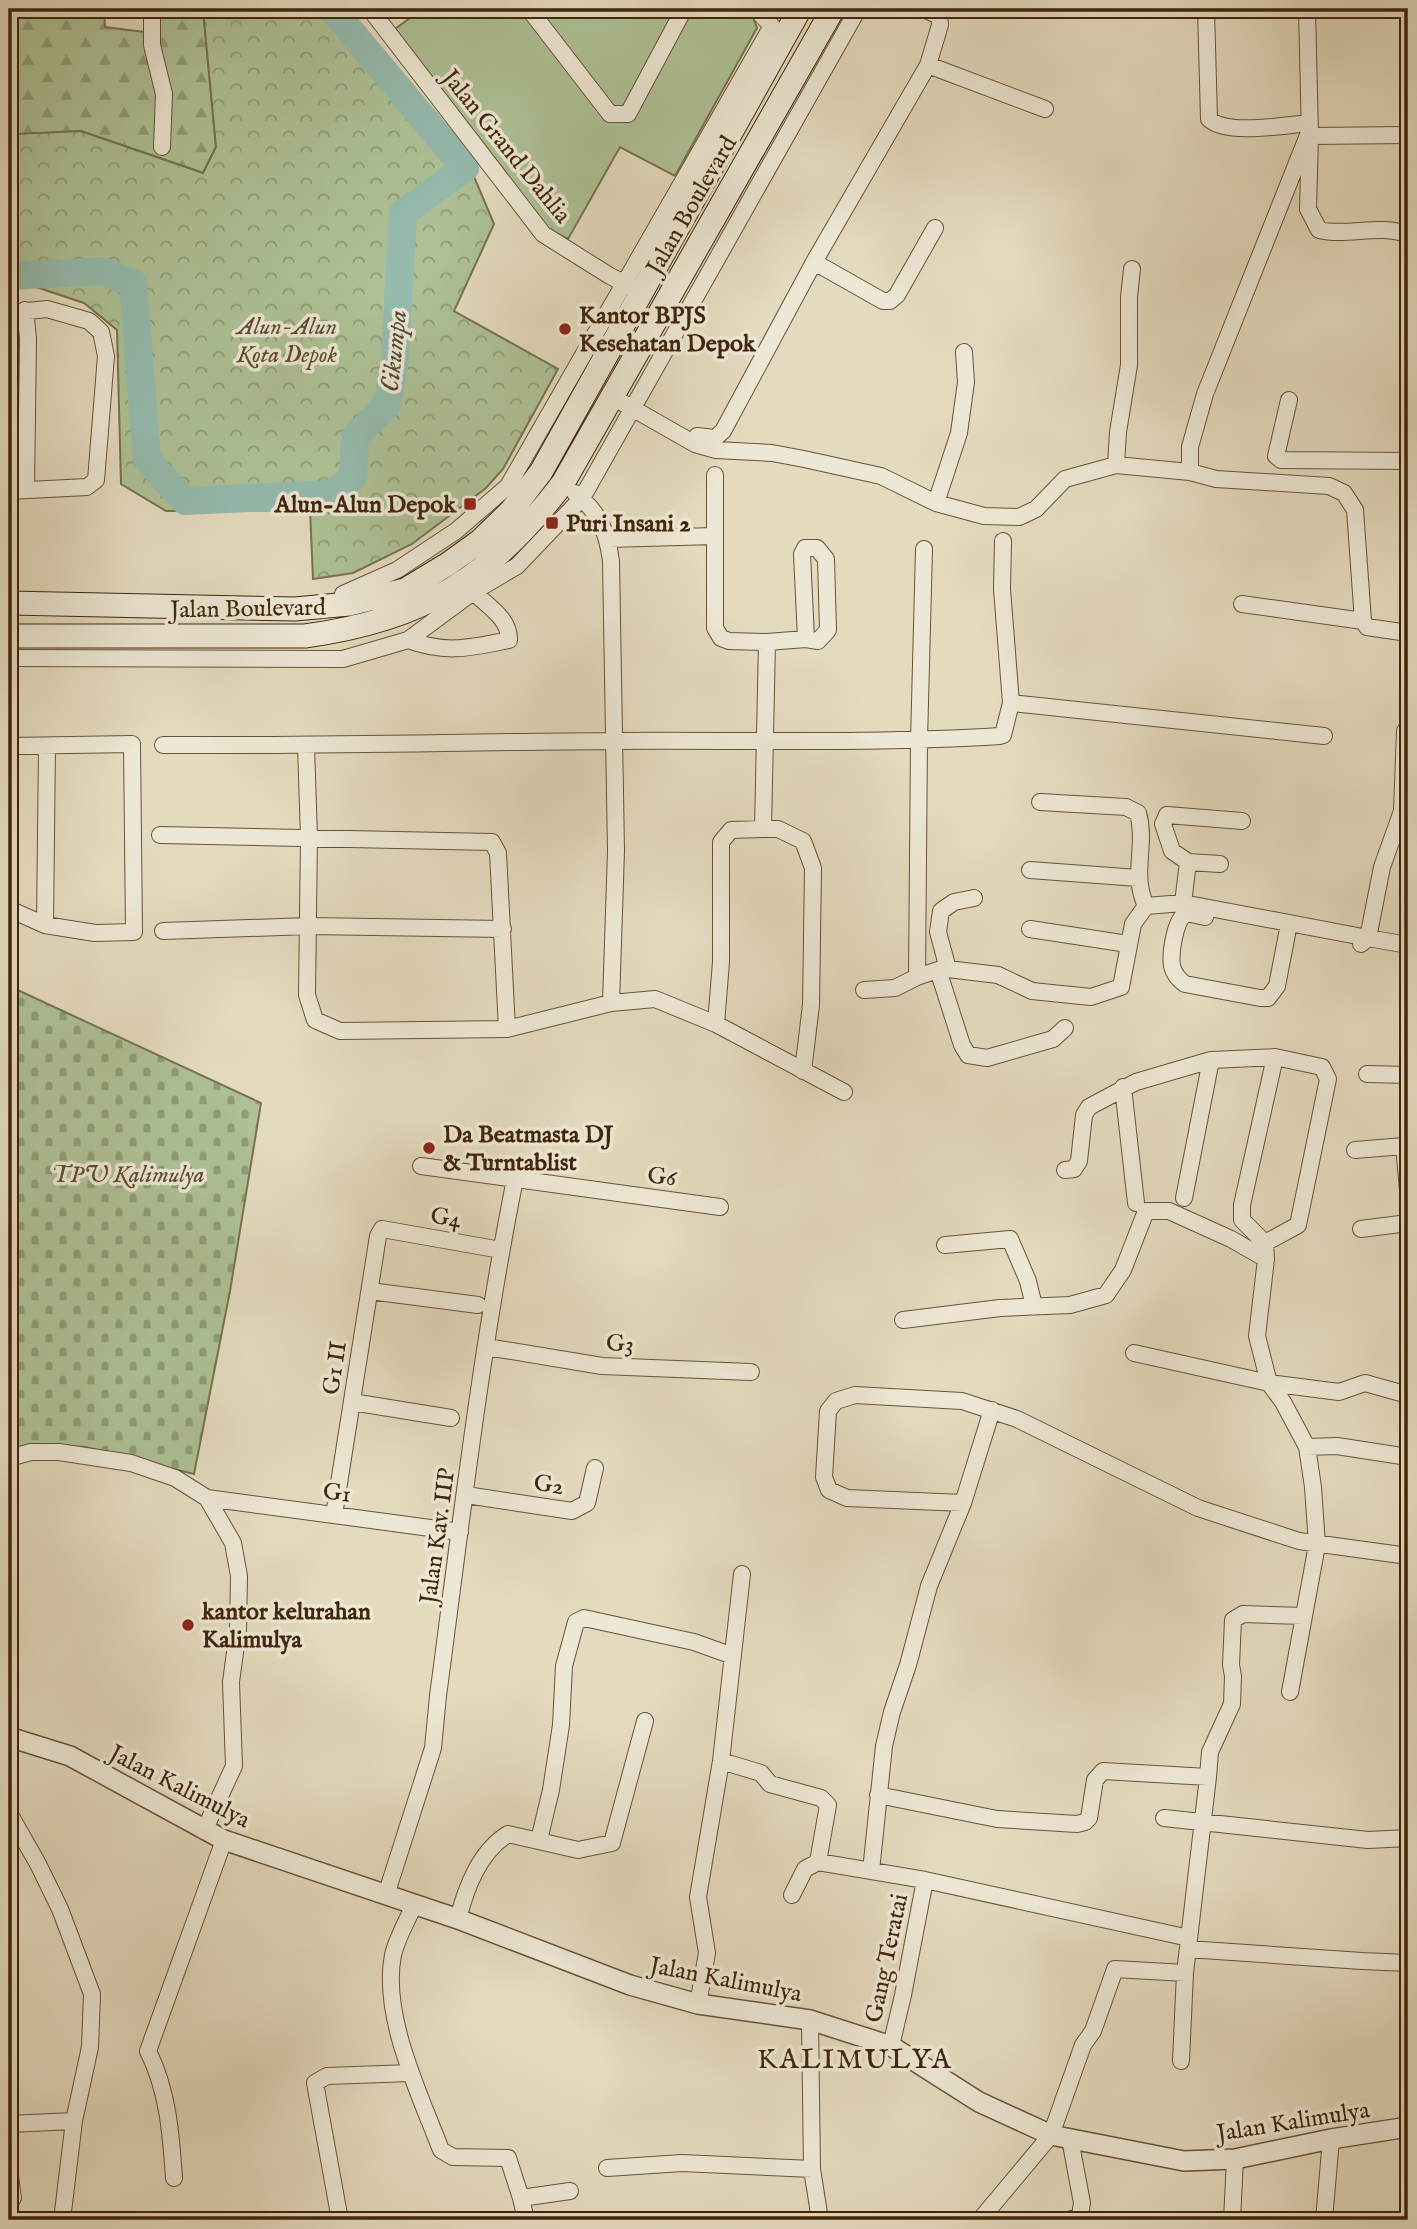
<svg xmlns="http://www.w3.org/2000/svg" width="1417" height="2229" font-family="'IM FELL English',serif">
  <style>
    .grass { fill: #aec196; stroke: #777350; stroke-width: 2 }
    .forest { fill: url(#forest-firs); stroke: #777350; stroke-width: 2 }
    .cemetery { fill: url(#cemetery-stones); stroke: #777350; stroke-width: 2 }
    .park { fill: url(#park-crowns); stroke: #777350; stroke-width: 2 }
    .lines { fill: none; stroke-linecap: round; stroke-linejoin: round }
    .river { stroke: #95bbae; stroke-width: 28 }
    .minor-casing { stroke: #695237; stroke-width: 18 }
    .tertiary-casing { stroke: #695237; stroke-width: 22 }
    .secondary-casing { stroke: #40250a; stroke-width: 25 }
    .minor { stroke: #ede7d5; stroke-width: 16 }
    .tertiary { stroke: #ede7d5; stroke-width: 19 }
    .secondary { stroke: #ede7d5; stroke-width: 23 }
    .poi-dot { fill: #8f2418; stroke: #ede7d5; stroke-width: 2.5 }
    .labels { text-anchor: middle; stroke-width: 7; stroke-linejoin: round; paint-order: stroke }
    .street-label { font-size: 24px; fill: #40250a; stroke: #ede7d5 }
    .poi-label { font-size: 24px; font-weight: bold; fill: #40250a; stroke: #ede7d5; text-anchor: start }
    .park-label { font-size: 24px; font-style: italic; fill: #5c4c2d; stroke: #ede7d5 }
    .water-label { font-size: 26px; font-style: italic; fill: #554a33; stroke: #ede7d5 }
    .quarter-label { font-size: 28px; letter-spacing: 2px; fill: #40250a; stroke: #ede7d5 }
  </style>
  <defs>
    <pattern id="forest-firs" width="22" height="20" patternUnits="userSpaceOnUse" patternTransform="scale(1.75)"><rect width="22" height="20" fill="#aec196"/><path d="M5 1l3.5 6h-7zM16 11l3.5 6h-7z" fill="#8f9d79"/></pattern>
    <pattern id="cemetery-stones" width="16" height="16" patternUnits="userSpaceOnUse" patternTransform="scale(1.75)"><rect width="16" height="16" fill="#aec196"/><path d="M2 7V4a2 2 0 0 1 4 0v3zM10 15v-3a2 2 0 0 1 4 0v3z" fill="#8f9d79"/></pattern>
    <pattern id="park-crowns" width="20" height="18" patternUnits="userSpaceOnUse" patternTransform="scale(1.75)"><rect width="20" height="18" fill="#aec196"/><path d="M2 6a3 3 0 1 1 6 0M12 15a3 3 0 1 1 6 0" fill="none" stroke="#8f9d79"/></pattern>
  </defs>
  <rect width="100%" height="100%" fill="#e4dabe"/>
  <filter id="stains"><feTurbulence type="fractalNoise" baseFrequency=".00286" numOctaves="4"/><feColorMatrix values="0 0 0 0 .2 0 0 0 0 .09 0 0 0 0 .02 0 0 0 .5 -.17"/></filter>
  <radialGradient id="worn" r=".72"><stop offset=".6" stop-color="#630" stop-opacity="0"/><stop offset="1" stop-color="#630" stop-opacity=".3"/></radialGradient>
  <path class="grass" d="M422 9H750L757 28 675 176 620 147 568 239 549 230 391 32Z"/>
  <path class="forest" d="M9 9H104L105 27 144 32 147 9H203L216 147 203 173 81 131 15 135 12 59 9 57Z"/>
  <path class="cemetery" d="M9 986 261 1103 230 1291 194 1474 85 1447 53 1446 9 1449Z"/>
  <path class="park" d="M203 9H333L365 53 387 66 470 167 494 224 454 311 558 369 503 469 486 488 412 544 353 573 313 579 310 510 166 511 121 484 117 330 84 303 9 278V57L12 59 15 134 81 131 203 173 216 147Z"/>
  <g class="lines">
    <path class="river" d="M9 276 103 271 133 283 147 460 185 501 332 494 353 477 355 437 387 405 395 361 403 213 465 168 332 9"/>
    <g class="minor-casing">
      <path id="minor" d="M152 9V45L164 94 162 147
        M370 9 543 234 610 276 634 288
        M529 9 610 114H628L684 9
        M756 9 777 32
        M1206 9 1209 119C1227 136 1285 125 1310 123
        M1307 9 1310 136 1308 209 1319 230C1348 237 1381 223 1408 235
        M928 65 1045 109
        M1310 136 1408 135
        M814 262 883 301H890L897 295 935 228
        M25 310 28 338 26 490
        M9 313 47 309 89 321 101 332 106 356 96 480 87 487 9 491
        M1289 400 1276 456 1281 460 1408 461
        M623 403 695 444 716 450 772 453 804 459 881 476 936 503 984 516 1019 517 1036 509 1065 479 1116 465 1190 472 1216 479 1329 486 1344 493 1355 510 1363 621 1367 627 1408 633
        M697 436 715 438 723 431 814 262 928 65 940 25 939 16 924 9
        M1116 465 1118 432 1129 365V297L1132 269
        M1190 472V447L1205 394 1310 130
        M715 475V628L721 638 729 641 767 642
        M575 493C599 512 607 531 611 561L616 851 611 1003
        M936 503 959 433 966 382 964 352
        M608 539 715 536
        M343 594 397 570 456 531 508 486 772 26
        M1242 604 1363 621
        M408 640C447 654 469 648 509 640 510 619 488 606 473 592
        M9 658 343 659 408 640 473 592 517 566 582 498 858 9
        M1011 703 1324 736
        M163 745C313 746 463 742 613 741 742 740 871 744 1000 736L1003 735 1011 703 1002 589 1003 541
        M9 746 132 744 134 932 95 933 45 925 9 909
        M306 746 309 837 307 995 315 1020 340 1031 507 1029 611 1003 655 999 716 1024 844 1092
        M1040 802 1126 807 1138 813C1147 845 1131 874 1146 906
        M763 829H778L803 841 813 868 811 1005 803 1071
        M160 835 492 842 498 853 507 1029
        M1188 862 1220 864
        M1030 870 1138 878
        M1183 903 1188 862 1172 851 1163 824 1167 815 1242 821
        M1205 917 1186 913C1175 920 1170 953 1172 966 1174 974 1179 980 1185 984L1260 998H1268L1277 986 1287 934
        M45 925 47 746
        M1030 929 1128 944
        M163 931 309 926 503 929
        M1361 944 1368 938 1408 945
        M948 969 938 932 941 911 954 902 974 898
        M938 970 962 1045 968 1055 987 1058 1053 1039 1065 1028
        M917 977 938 970 948 969 998 975 1032 991 1091 997 1121 987 1133 924 1146 906 1183 903 1368 938 1382 867 1402 811 1405 731 1408 728
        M864 990 895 988 917 977 919 741 924 549
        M716 1024 721 962V842L731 830 763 829 767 642 806 639 802 554 805 548H817L826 559 828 630 818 641 806 639
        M1275 1057 1242 1205V1220L1265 1243 1266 1259 1257 1336 1269 1383 1283 1402 1307 1447 1313 1487 1317 1545 1290 1692
        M1367 1074 1408 1075
        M1123 1087 1136 1203
        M1408 1146H1404L1408 1190
        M1355 1150 1404 1146
        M421 1166 720 1207
        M1065 1170 1074 1169 1079 1161 1084 1115 1089 1107 1136 1082 1211 1060 1275 1057 1322 1067 1328 1079 1298 1225 1265 1243
        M1184 1198 1211 1060
        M1361 1229 1408 1223
        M945 1245 1010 1239 1028 1281 1034 1306
        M370 1291 478 1305
        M903 1320 1000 1308 1070 1305 1106 1295 1123 1270 1146 1211H1169L1231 1239 1266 1259
        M487 1347 602 1366 751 1372
        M1134 1353 1269 1383 1339 1392 1365 1383 1408 1395
        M352 1402 451 1418
        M1307 1447 1337 1446 1408 1457
        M9 1458 31 1452H59L131 1463 175 1478 207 1498 233 1543 239 1576 238 1630 231 1682 234 1766 204 1831
        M466 1495 572 1511 587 1503 595 1468
        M207 1498 460 1532
        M963 1503 847 1498 829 1490 824 1477 828 1411 836 1401 855 1395 962 1401 1017 1419 1198 1508 1299 1541 1408 1556
        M334 1515 378 1236 382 1229 501 1250
        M721 1761 761 1773 770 1784 821 1798 828 1805 818 1862
        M1208 1777 1210 1752 1232 1704 1233 1676 1231 1665 1233 1620 1243 1614 1304 1616
        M878 1795 997 1819 1077 1824 1085 1822 1089 1818 1095 1780 1103 1771 1208 1777 1185 1973 1181 2061
        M9 1813 38 1864 60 1909 92 1994 90 2047 74 2121 62 2220
        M1164 1818 1368 1840 1408 1838
        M539 1840 551 1790 561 1725 564 1666 576 1622 584 1618 694 1642 733 1656
        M871 1871 884 1746 892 1712 908 1665 929 1586 963 1503 992 1410
        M386 1895 433 1748 438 1696C461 1523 481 1349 515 1179
        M792 1895 805 1869 818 1862 925 1880 1189 1938
        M414 1905C407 1921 397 1938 393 1955 381 2015 420 2095 441 2150L453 2157 508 2158 521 2198 526 2220
        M458 1919C466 1888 479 1852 508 1834L578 1850 612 1843 645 1721
        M1188 1949 1362 1961 1408 1963
        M698 2004 707 1953 698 1897 721 1761 742 1574
        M810 2020 812 2169 820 2220
        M891 2046 903 1995 925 1880
        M9 2124 74 2121
        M607 2168 682 2163 812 2169
        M9 2169 13 2198
        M174 2178C171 2134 168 2091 148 2051L224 1840
        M521 2198 570 2191
        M340 2220 315 2083 327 2076 410 2073
        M980 2220 1051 2135 1083 2045 1093 2031 1115 1969 1185 1973
        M1069 2220 1080 2216 1082 2203 1070 2139
        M1232 2220 1235 2159
        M1324 2220 1331 2139"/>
    </g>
    <g class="tertiary-casing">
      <path id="tertiary" d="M9 1737 70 1756 224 1840 458 1919 630 1985 698 2004 810 2020 891 2046 979 2102 1051 2135 1184 2161 1235 2159 1331 2139 1408 2127"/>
    </g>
    <g class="secondary-casing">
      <path id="secondary" d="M9 603 295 609 349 604 405 590 448 564 480 541 511 511 541 472 800 9
        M9 636H305C424 620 491 578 563 483L833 9"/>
    </g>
    <use href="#minor" class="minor"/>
    <use href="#tertiary" class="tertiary"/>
    <use href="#secondary" class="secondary"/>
  </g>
  <g class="poi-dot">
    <circle cx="565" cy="329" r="7"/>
    <rect x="463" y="497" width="14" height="14" rx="3.5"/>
    <rect x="545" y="516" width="14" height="14" rx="3.5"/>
    <circle cx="429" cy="1148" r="7"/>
    <circle cx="188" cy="1625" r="7"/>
  </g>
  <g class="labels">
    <g class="street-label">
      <text transform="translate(507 146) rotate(51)" y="8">Jalan Grand Dahlia</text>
      <text transform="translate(691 205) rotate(-60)" y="8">Jalan Boulevard</text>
      <text transform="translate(248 608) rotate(-1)" y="8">Jalan Boulevard</text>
      <text transform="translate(662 1176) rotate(8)" y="8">G6</text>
      <text transform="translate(446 1217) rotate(10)" y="8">G4</text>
      <text transform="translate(620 1343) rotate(4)" y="8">G3</text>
      <text transform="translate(334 1368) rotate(-81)" y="8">G1 II</text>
      <text transform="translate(549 1484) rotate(9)" y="8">G2</text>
      <text transform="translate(337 1492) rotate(8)" y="8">G1</text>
      <text transform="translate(437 1536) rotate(-82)" y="8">Jalan Kav. IIP</text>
      <text transform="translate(180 1786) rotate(27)" y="8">Jalan Kalimulya</text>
      <text transform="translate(886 1958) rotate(-78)" y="8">Gang Teratai</text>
      <text transform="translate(726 1979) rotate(11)" y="8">Jalan Kalimulya</text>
      <text transform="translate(1293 2121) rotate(-9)" y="8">Jalan Kalimulya</text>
    </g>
    <g class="poi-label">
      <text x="579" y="323">Kantor BPJS<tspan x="579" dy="28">Kesehatan Depok</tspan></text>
      <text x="456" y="512" text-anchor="end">Alun-Alun Depok</text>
      <text x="566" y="531">Puri Insani 2</text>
      <text x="443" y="1142">Da Beatmasta DJ<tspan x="443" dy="28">&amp; Turntablist</tspan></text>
      <text x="202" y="1619">kantor kelurahan<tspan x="202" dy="28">Kalimulya</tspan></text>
    </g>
    <g class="park-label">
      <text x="287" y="334">Alun-Alun<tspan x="287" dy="28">Kota Depok</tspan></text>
      <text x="128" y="1182">TPU Kalimulya</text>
    </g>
    <g class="water-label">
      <text transform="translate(393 351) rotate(-84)" y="9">Cikumpa</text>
    </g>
    <g class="quarter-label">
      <text x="855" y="2068">KALIMULYA</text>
    </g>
  </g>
  <rect width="1417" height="2229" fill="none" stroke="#e4dabe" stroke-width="35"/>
  <rect x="10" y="10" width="1396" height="2208" fill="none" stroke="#40250a" stroke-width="3.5"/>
  <rect x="18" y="18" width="1382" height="2194" fill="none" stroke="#40250a" stroke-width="2"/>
  <rect width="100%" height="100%" filter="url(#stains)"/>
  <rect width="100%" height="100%" fill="url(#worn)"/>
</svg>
